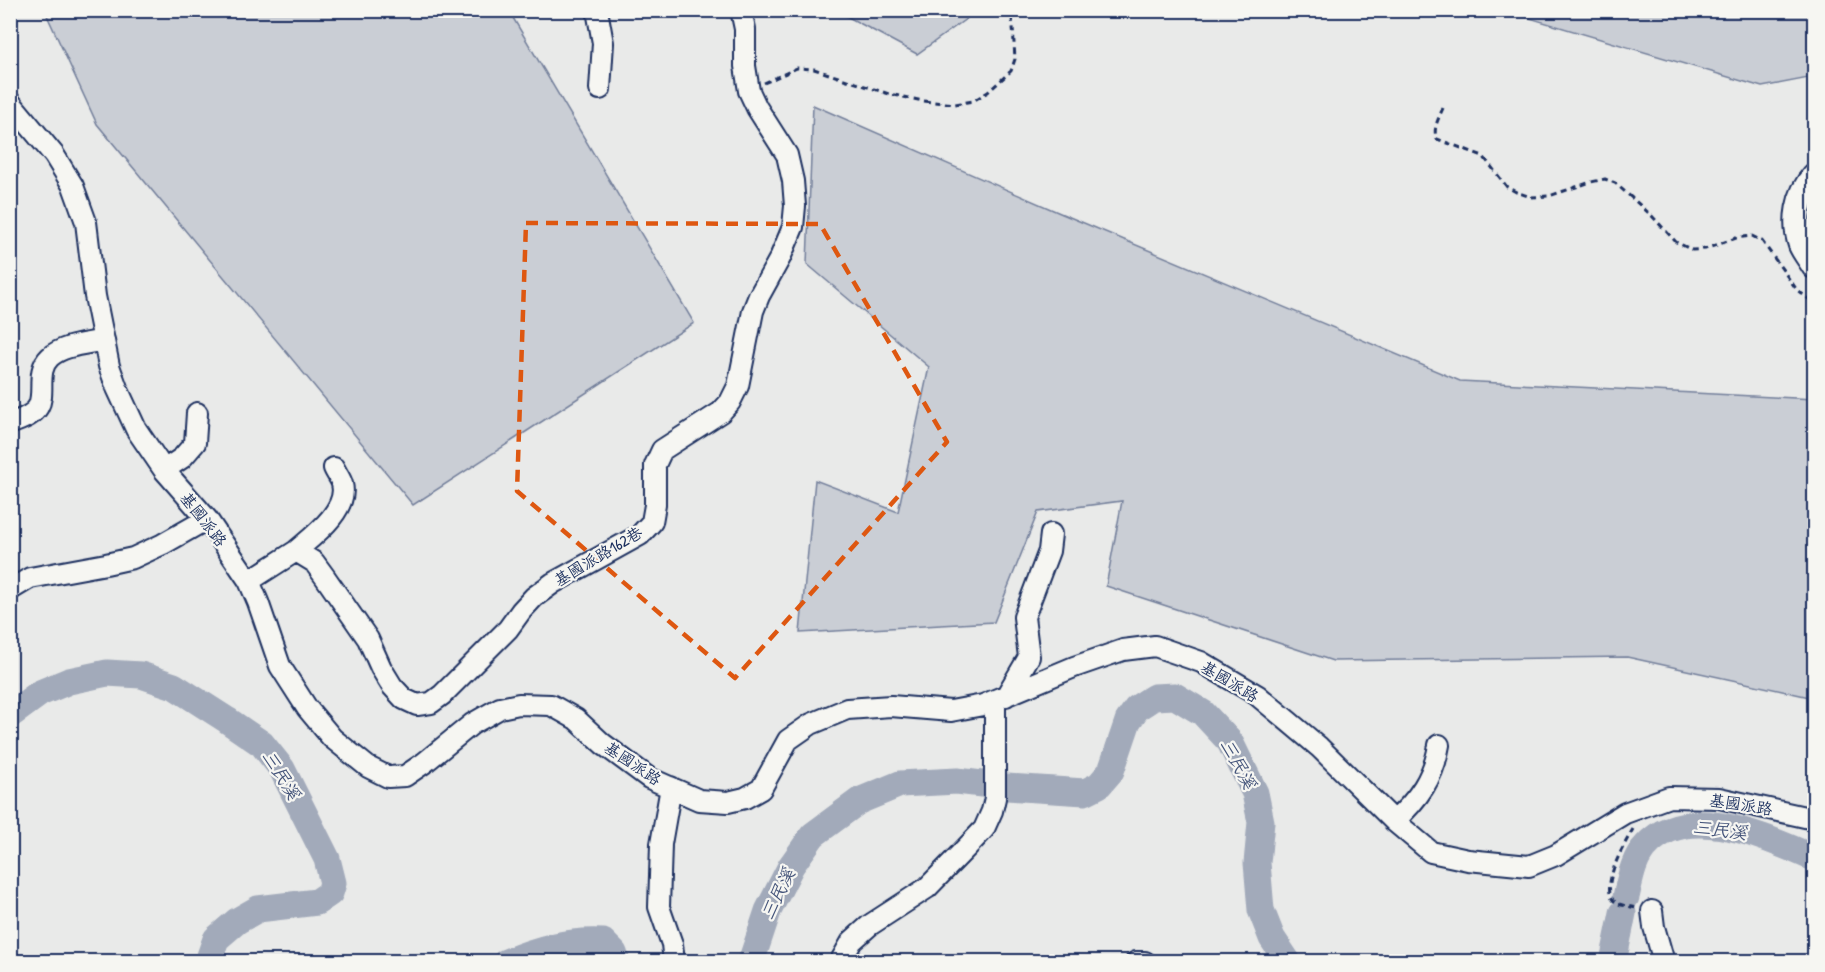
<svg xmlns="http://www.w3.org/2000/svg" width="1825" height="972" font-family="'Patrick Hand','LXGW WenKai TC',sans-serif">
  <style>
    .green { fill: #caced5; stroke: #727e9a; stroke-width: 1.5 }
    .lines { fill: none; stroke-linecap: round; stroke-linejoin: round }
    .river { stroke: #a2aaba; stroke-width: 27 }
    .minor-casing { stroke: #1b2f5e; stroke-width: 24 }
    .major-casing { stroke: #1b2f5e; stroke-width: 28 }
    .path { stroke: #1b2f5e; stroke-width: 3; stroke-dasharray: 6 4.5; stroke-linecap: butt }
    .minor { stroke: #f6f6f2; stroke-width: 20 }
    .major { stroke: #f6f6f2; stroke-width: 24 }
    .marked { fill: none; stroke: #de5710; stroke-width: 4.5; stroke-dasharray: 12 8; stroke-linejoin: round }
    .labels { text-anchor: middle; stroke-width: 4.5; stroke-linejoin: round; paint-order: stroke }
    .street-label { font-size: 16px; fill: #1b2f5e; stroke: #f6f6f2 }
    .water-label { font-size: 18px; font-style: italic; fill: #44547a; stroke: #f6f6f2 }
  </style>
  <rect width="100%" height="100%" fill="#e9eae9"/>
  <filter id="ink" filterUnits="userSpaceOnUse"><feTurbulence type="fractalNoise" baseFrequency=".0167" numOctaves="2"/><feDisplacementMap in="SourceGraphic" scale="12" xChannelSelector="R" yChannelSelector="G"/><feConvolveMatrix kernelMatrix="1 2 1 2 8 2 1 2 1" color-interpolation-filters="sRGB"/></filter>
  <g filter="url(#ink)">
    <path class="green" d="M45 11H509L694 323 413 505 97 124Z
      M837 11H977L917 54Z
      M1506 11H1814V77L1762 87Z
      M813 105 1060 213 1460 381 1814 399V698L1627 657 1333 661 1106 586 1122 501 1038 512 994 622 800 633 815 480 898 512 929 367 807 264Z"/>
    <g class="lines">
      <path class="river" d="M10 715 40 693 69 681 107 673 141 675 174 686 227 720 262 744 282 769 327 859 333 883 330 893 317 902 258 909 237 921 216 939 208 962
        M1007 787 1085 792 1099 785 1111 771 1128 721 1137 708 1154 697 1175 696 1203 713 1230 742 1255 793 1261 822 1257 863 1261 910 1272 938 1288 962
        M1626 897C1630 880 1633 859 1646 846 1688 799 1768 839 1814 858
        M506 962C538 949 568 940 603 942L614 953 617 962
        M751 962 768 911 791 866 813 835 859 801 900 784 957 781 982 784
        M1613 962 1623 913"/>
      <g class="minor-casing">
        <path id="minor" d="M597 10 603 43 600 89
          M10 102 54 155 73 186 86 222 95 296 109 366 117 388 136 429 164 470 207 519 249 581 258 602 280 666 307 708 332 738 368 767 388 777 405 776 424 763 472 724 500 708 519 704 551 705 576 719 603 744 649 778 699 800 728 802 745 798 761 789 788 740 811 724 847 709 891 706 951 711 983 705 1074 667 1123 650 1155 646 1201 662 1257 695 1319 747 1394 821 1431 852 1468 860 1529 866 1556 855 1625 813 1669 797 1719 798 1814 819
          M10 424C19 420 33 416 38 407 46 393 35 371 50 357 63 345 87 344 104 340
          M164 470 182 458 195 443 197 413
          M296 551C312 537 349 510 342 484 341 479 336 473 334 468
          M249 581 296 551 314 562 325 577 368 639 381 668 392 686 404 699 417 705 431 703 442 695 508 629 521 611 534 597 553 583 640 535 652 522 655 505V465L662 450 721 412 730 402 738 386 753 311 759 296 780 258 793 227 795 206 793 181 787 155 757 108 749 91 745 66V29L741 10
          M10 590 30 578 106 564 133 558 163 544 207 519
          M1006 696 1029 657 1024 617 1049 551 1051 534
          M671 787 661 844 659 907 672 944 674 962
          M1394 821C1418 800 1434 777 1439 745
          M1652 911 1654 927 1664 962
          M840 962 852 941 870 925 927 888 967 847 984 829 992 811 995 798V701
          M1136 962H1145"/>
      </g>
      <g class="major-casing">
        <path id="major" d="M1814 176C1798 194 1793 222 1801 245 1804 252 1810 259 1814 266"/>
      </g>
      <path class="path" d="M764 83 797 68 814 69 889 94 923 101 955 104 973 101 988 92 1011 71 1015 59 1013 27 1011 10
        M1443 108C1439 118 1432 129 1437 139L1483 156 1507 187 1516 192 1531 197 1549 196 1591 182 1605 179 1615 183 1652 216 1676 242 1692 250 1705 249 1736 238 1752 236 1762 241 1797 290 1814 303
        M1633 829C1625 843 1596 892 1617 903 1622 906 1630 906 1636 908"/>
      <use href="#minor" class="minor"/>
      <use href="#major" class="major"/>
    </g>
  </g>
  <path class="marked" d="M526 223 820 224 947 442 735 678 517 491Z"/>
  <g class="labels">
    <g class="street-label">
      <text transform="translate(204 519) rotate(52)" y="6">基國派路</text>
      <text transform="translate(598 556) rotate(-31)" y="6">基國派路162巷</text>
      <text transform="translate(1230 681) rotate(31)" y="6">基國派路</text>
      <text transform="translate(633 763) rotate(34)" y="6">基國派路</text>
      <text transform="translate(1741 804) rotate(9)" y="6">基國派路</text>
    </g>
    <g class="water-label">
      <text transform="translate(1238 764) rotate(61)" y="6">三民溪</text>
      <text transform="translate(281 775) rotate(58)" y="6">三民溪</text>
      <text transform="translate(1720 830) rotate(7)" y="6">三民溪</text>
      <text transform="translate(778 894) rotate(-64)" y="6">三民溪</text>
    </g>
  </g>
  <rect width="1825" height="972" fill="none" stroke="#f6f6f2" stroke-width="36"/>
  <rect x="18" y="18" width="1789" height="936" fill="none" stroke="#1b2f5e" stroke-width="2" filter="url(#ink)"/>
</svg>
